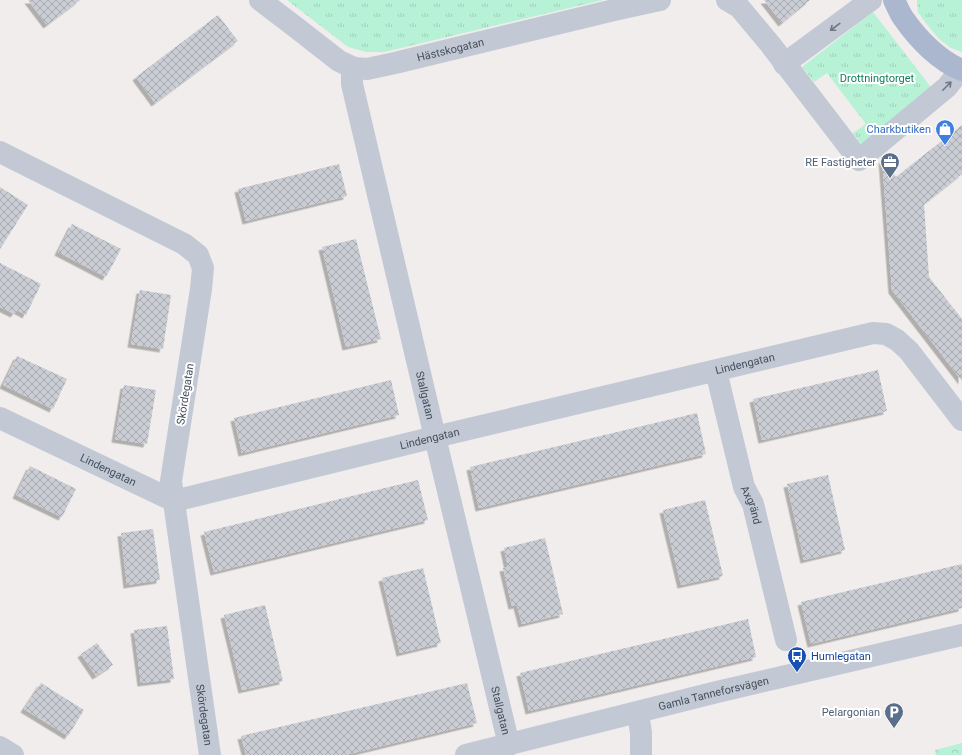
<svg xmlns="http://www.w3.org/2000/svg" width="962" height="755" font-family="Roboto,sans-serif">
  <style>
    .grass { fill: url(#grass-tufts) }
    .forest { fill: url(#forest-crowns) }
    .building { fill: url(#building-cross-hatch); filter: url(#shadow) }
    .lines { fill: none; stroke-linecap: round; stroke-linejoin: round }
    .minor { stroke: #c2c9d5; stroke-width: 22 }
    .major { stroke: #aab7ce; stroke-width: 22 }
    .oneway { stroke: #707886 }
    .labels { text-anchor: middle; stroke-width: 4; stroke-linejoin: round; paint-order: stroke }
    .street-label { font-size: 11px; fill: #444d5b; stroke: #fff }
    .park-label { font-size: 11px; fill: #117f58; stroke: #fff }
    .shop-label { font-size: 11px; fill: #366cbe; stroke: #fff; text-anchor: end }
    .service-label { font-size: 11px; fill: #4e5e75; stroke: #fff; text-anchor: end }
    .transit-label { font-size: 11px; fill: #164399; stroke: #fff; text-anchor: start }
  </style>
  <defs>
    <pattern id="grass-tufts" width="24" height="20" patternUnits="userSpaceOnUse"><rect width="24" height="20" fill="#b7f1d6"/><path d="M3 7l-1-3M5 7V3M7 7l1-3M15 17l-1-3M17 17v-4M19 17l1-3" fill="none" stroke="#9fd0ba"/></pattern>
    <pattern id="forest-crowns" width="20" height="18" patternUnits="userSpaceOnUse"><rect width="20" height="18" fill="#b7f1d6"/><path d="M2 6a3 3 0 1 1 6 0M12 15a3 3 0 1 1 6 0" fill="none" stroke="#9fd0ba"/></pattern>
    <pattern id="building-cross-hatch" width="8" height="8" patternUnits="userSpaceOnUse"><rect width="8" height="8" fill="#cbcdd5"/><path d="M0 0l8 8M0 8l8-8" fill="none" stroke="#a6a9b0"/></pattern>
    <filter id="shadow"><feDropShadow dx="-3.5" dy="3.5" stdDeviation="0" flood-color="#0004"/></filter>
  </defs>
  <rect width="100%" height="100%" fill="#f0edec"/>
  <path class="grass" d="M287 0H603L384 52H366L348 47Z
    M917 0H962V52L951 48 939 39 925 22 918 12Z
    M873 12 933 90 862 145 853 133 866 124 827 73 814 82 802 67Z"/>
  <path class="forest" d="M962 743V755H936L935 750Z"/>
  <path class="building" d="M28 0H80L47 25Z
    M764 0H810L782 23Z
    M218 15 238 41 155 103 136 77Z
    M962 125V174L924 204 929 277 962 319V381L892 290 882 159 896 177Z
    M339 164 347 196 246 221 238 189Z
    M0 187 28 205 0 249Z
    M72 224 121 249 106 277 58 252Z
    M356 239 381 339 346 347 322 247Z
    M0 263 41 284 26 315 17 310 14 314 0 307Z
    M140 290 171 295 163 349 131 344Z
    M17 356 67 379 53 409 3 385Z
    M878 370 887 411 762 440 753 399Z
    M391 380 399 415 242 453 234 418Z
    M124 385 156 390 147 444 115 439Z
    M697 413 706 454 479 508 470 467Z
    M30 466 76 489 62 517 16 495Z
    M828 475 845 550 804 560 787 484Z
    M418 480 428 520 214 572 204 532Z
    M705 500 723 576 681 585 663 510Z
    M153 529 160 580 127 585 121 533Z
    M545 538 563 614 522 624 517 605 512 606 503 568 508 567 504 548Z
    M962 564V608L811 644 801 602Z
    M423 568 441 643 400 653 382 578Z
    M265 605 283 681 242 690 224 615Z
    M748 619 756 657 529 711 520 673Z
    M167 626 174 679 141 683 134 630Z
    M97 643 113 665 96 676 81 654Z
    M41 683 84 710 68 736 24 709Z
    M467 683 477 723 345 755H246L241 736Z"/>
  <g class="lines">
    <g class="minor">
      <path id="s1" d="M260 0 298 29 339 61 354 68 367 69 395 63 614 10 660 0"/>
      <path d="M727 0 739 7 770 44 859 160 947 87 961 69"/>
      <path d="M784 64 871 0"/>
      <path id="s2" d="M354 68 352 77V84L435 437 509 745"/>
      <path id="s3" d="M0 152 184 244 198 255 203 268 201 289 171 481 210 755"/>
      <path id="s4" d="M716 371 744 487 753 504 786 640"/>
      <path id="s5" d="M0 418 174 501 435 437 873 333 886 334 897 340 909 351 962 420"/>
      <path d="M638 713 641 733V755"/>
      <path d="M0 747 13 755"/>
      <path id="s6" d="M466 755 717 692 962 635"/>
    </g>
    <path class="major" d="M894 0C897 6 900 14 904 19 918 39 939 61 962 70"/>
  </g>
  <defs><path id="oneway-shaft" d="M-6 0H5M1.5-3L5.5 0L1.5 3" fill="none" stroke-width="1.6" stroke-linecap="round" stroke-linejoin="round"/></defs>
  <g class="oneway">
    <use href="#oneway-shaft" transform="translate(835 27) rotate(143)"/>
    <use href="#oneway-shaft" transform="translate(947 86) rotate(-45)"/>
  </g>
  <defs>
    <g id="shop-pin" transform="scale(1)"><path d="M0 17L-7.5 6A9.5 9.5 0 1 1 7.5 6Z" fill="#3f7fe0" stroke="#fff"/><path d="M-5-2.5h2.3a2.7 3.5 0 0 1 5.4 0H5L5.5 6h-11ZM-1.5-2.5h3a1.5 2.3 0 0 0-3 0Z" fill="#fff"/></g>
    <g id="office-pin" transform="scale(1)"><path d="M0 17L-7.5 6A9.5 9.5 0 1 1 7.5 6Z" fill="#5c6f8a" stroke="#fff"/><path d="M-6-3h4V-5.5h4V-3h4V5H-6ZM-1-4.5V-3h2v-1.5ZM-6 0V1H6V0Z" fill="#fff"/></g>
    <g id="bus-pin" transform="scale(1)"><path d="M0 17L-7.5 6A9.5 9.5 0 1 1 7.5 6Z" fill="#1a4fb4" stroke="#fff"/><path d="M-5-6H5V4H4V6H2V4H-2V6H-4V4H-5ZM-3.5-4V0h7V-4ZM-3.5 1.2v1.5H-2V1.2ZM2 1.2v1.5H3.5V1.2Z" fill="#fff"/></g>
    <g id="parking-pin" transform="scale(1)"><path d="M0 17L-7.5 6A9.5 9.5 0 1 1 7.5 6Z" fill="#5c6f8a" stroke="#fff"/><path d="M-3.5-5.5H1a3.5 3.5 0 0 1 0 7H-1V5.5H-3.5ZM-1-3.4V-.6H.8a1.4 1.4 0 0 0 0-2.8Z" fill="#fff"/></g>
  </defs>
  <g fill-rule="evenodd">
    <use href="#shop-pin" x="945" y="129"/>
    <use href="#office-pin" x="890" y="162"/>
    <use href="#bus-pin" x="797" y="656"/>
    <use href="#parking-pin" x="894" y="712"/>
  </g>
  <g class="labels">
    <g class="street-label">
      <text dy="4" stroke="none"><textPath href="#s1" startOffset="215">Hästskogatan</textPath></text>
      <text dy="4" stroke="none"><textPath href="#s5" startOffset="780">Lindengatan</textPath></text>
      <text transform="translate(185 394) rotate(-81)" y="4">Skördegatan</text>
      <text dy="4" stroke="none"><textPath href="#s2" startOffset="336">Stallgatan</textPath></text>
      <text dy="4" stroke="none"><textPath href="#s5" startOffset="456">Lindengatan</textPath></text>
      <text dy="4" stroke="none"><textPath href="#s5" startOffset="120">Lindengatan</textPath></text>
      <text dy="4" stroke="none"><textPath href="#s4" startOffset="139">Axgränd</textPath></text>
      <text dy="4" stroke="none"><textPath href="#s6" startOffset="255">Gamla Tanneforsvägen</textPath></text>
      <text dy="4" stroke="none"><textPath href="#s2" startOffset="660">Stallgatan</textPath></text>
      <text dy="4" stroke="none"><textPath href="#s3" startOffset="689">Skördegatan</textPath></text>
    </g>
    <g class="park-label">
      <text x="877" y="82">Drottningtorget</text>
    </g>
    <g class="shop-label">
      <text x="931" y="133">Charkbutiken</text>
    </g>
    <g class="service-label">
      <text x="876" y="166">RE Fastigheter</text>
      <text x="880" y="716">Pelargonian</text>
    </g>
    <g class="transit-label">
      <text x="811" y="660">Humlegatan</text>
    </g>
  </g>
</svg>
